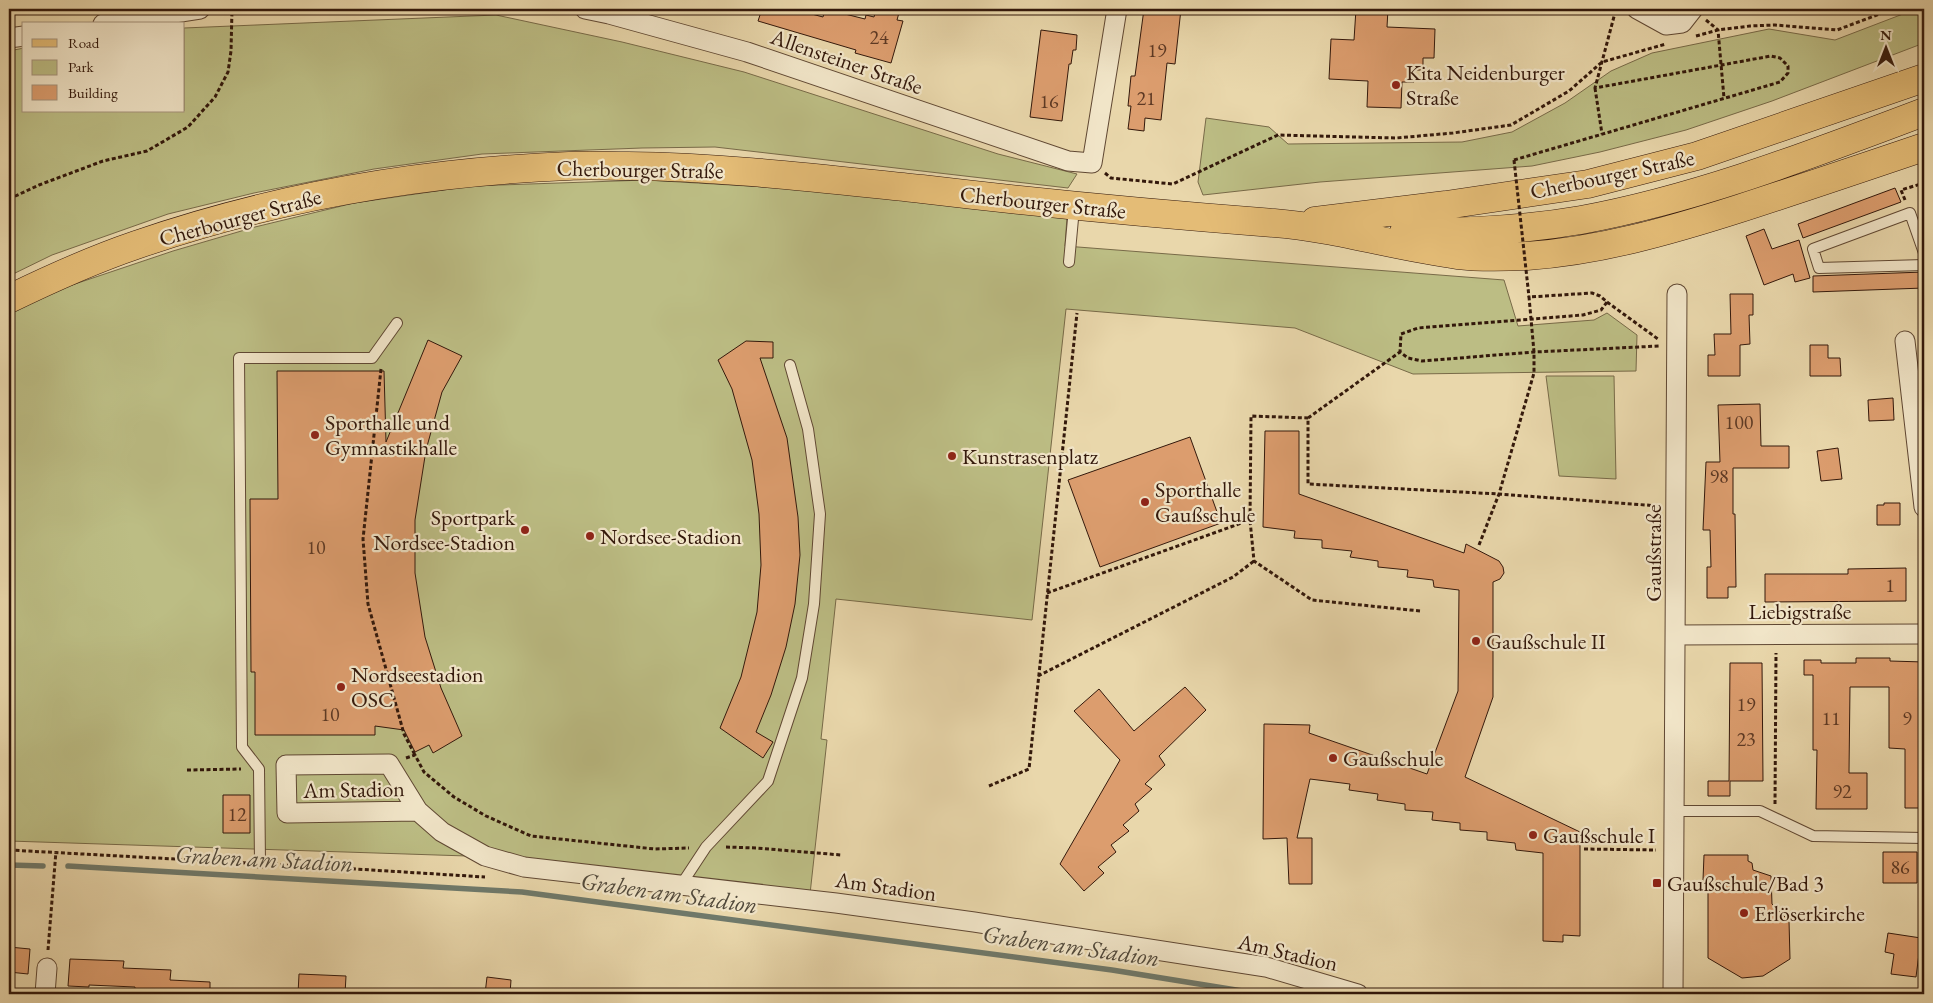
<svg xmlns="http://www.w3.org/2000/svg" width="1933" height="1003" font-family="'EB Garamond',serif">
  <style>
    .green { fill: #bcbd84; stroke: #786a48 }
    .lines { fill: none; stroke-linecap: round; stroke-linejoin: round }
    .stream { stroke: #6f796a; stroke-width: 5.5 }
    .building { fill: #dc9d6e; stroke: #33180b }
    .service-casing { stroke: #604833; stroke-width: 12 }
    .minor-casing { stroke: #604833; stroke-width: 21 }
    .primary-casing { stroke: #33180b; stroke-width: 29 }
    .path { stroke: #33180b; stroke-width: 3; stroke-dasharray: 4 2.5; stroke-linecap: butt }
    .service { stroke: #f1e5c8; stroke-width: 10 }
    .minor { stroke: #f1e5c8; stroke-width: 19 }
    .primary { stroke: #e4bc76; stroke-width: 28 }
    .path-bridge { stroke: #33180b; stroke-width: 3; stroke-dasharray: 4 2.5; stroke-linecap: butt }
    .poi-dot { fill: #8f2418; stroke: #f1e5c8; stroke-width: 2 }
    .labels { text-anchor: middle; stroke-width: 4.5; stroke-linejoin: round; paint-order: stroke }
    .number-label { font-size: 20px; fill: #5d3924 }
    .street-label { font-size: 22px; fill: #33180b; stroke: #f1e5c8 }
    .poi-label { font-size: 22px; fill: #33180b; stroke: #f1e5c8; text-anchor: start }
    .water-label { font-size: 24px; font-style: italic; fill: #51493b; stroke: #f1e5c8 }
  </style>
  <rect width="100%" height="100%" fill="#e9d7ab"/>
  <filter id="stains"><feTurbulence type="fractalNoise" baseFrequency=".004" numOctaves="4"/><feColorMatrix values="0 0 0 0 .2 0 0 0 0 .09 0 0 0 0 .02 0 0 0 .5 -.17"/></filter>
  <radialGradient id="worn" r=".72"><stop offset=".6" stop-color="#630" stop-opacity="0"/><stop offset="1" stop-color="#630" stop-opacity=".3"/></radialGradient>
  <path class="green" d="M1916 9H1924V43L1772 101 1686 130 1600 152 1532 166 1320 182 1203 195 1198 182 1206 118 1269 127 1288 144 1462 142 1512 132 1565 103 1611 71 1652 53 1769 29 1835 40Z
    M496 15 622 42 744 72 998 154 1077 174 1068 188 715 147 642 148 482 154 374 169 254 193 168 214 52 255 9 276V51L24 48V111H184V28Z
    M646 180 782 188 1067 217 1065 246 1504 280 1518 326 1594 320 1607 313 1637 335 1636 371 1413 374 1295 328 1066 309 1032 620 836 599 821 739 827 740 810 894 528 858 9 841V312L60 289 173 251 255 227 354 203 471 186Z
    M1546 376H1614L1616 479 1559 476Z"/>
  <g class="lines">
    <path class="stream" d="M9 865 43 866
      M68 866 522 892 1112 970 1261 994"/>
  </g>
  <path class="building" d="M762 9H793L823 17 825 9 865 19 866 15 874 17 876 9H900L897 20 903 21 891 63 855 53 856 50 758 21Z
    M1144 9H1181L1175 64 1167 63 1161 120 1145 118 1144 131 1128 129 1131 106H1128L1131 76H1135Z
    M1356 9H1388L1387 27 1435 29 1434 58H1423V70H1415L1414 82H1402L1401 108 1367 107 1368 81 1329 79 1331 39 1354 40Z
    M1041 30 1077 35 1076 50H1073L1071 64H1069L1062 121 1030 117Z
    M1895 188 1901 202 1803 238 1798 224Z
    M1764 229 1772 249 1799 240 1810 278 1795 282 1793 274 1764 285 1746 236Z
    M1924 272V288L1813 292V276Z
    M1730 294H1753V315H1749L1750 344 1740 345V376H1708V355H1715L1714 334H1731Z
    M428 340 462 356 442 392 426 450 415 520V573L425 637 441 688 462 736 433 753 429 745 415 752 404 730 375 726V735H255V672H251L250 499H278L277 371H384L386 442Z
    M746 341 773 342V358H760L787 438 798 517 800 555 795 604 786 647 771 695 756 732 773 742 763 758 720 728 741 677 757 612 761 565 759 514 752 460 732 389 718 360Z
    M1810 345H1828V358H1840L1841 376H1810Z
    M1893 398 1894 420 1869 421 1868 400Z
    M1760 404 1761 446H1789V468H1733V514H1735L1736 587H1728V598H1707V567H1711L1710 530H1703L1706 462H1720L1718 405Z
    M1265 431H1299V494L1464 553 1466 544 1499 561 1503 567 1504 573 1500 579 1493 582V697L1465 777 1580 832V936L1563 935V942L1543 941V853L1516 850 1515 843 1487 840V832L1460 830V823L1432 820 1433 812 1405 810V804L1377 800 1378 794 1349 790 1350 784 1310 779 1297 838H1312V884H1289L1287 838 1263 839 1264 724 1310 725 1309 733 1427 774 1458 691 1459 590 1434 587 1433 580 1407 577 1408 570 1378 567V561L1350 557 1352 551 1322 548V540L1294 538 1295 531 1263 527Z
    M1190 437 1221 523 1100 567 1068 480Z
    M1838 448 1842 479 1821 481 1817 451Z
    M1884 503H1900V525H1877V505H1884Z
    M1906 568V601L1765 602V574H1848V569Z
    M1856 658H1890V661L1924 662V808H1905V749L1889 748V687H1850L1849 773H1867V809H1816L1817 750H1813V675H1804V660H1821V663H1856Z
    M1730 663H1762L1763 781H1730V796H1708V781H1729Z
    M1185 687 1206 710 1159 756 1165 765 1145 784 1152 789 1135 804 1139 811 1123 825 1129 831 1111 845 1116 852 1098 867 1104 873 1084 891 1060 864 1120 760 1074 711 1099 689 1134 731Z
    M223 795H250V833H223Z
    M1883 852H1917V883H1883Z
    M1704 855H1748V861L1752 863 1753 870 1771 876 1772 904 1789 921 1790 959 1763 976 1742 978 1708 958V882L1703 880Z
    M1888 933 1921 938 1916 977 1891 974 1894 954 1885 952Z
    M9 947 30 949 28 974 9 972Z
    M70 959 124 961 123 968 171 970 170 980 210 982V994H135V987L89 985V987L68 986Z
    M299 974 346 976 345 994H298Z
    M487 977 511 980 510 994H485Z"/>
  <g class="lines">
    <g class="service-casing">
      <path id="service" d="M1924 253 1910 213 1813 249 1819 268 1924 265
        M1069 262 1074 208
        M1675 811H1760L1813 836 1924 838
        M260 863 259 769 242 747 239 358H372L397 323
        M681 885 706 847 768 781 802 678 814 604 820 514 808 429 790 365"/>
    </g>
    <g class="minor-casing">
      <path id="minor" d="M585 9 609 14 747 52 1068 161 1092 163 1117 9
        M1637 9 1666 25 1682 23 1693 9
        M103 24 200 9
        M9 38 24 36
        M1905 341 1924 507
        M1676 635 1924 634
        M418 811 287 813 286 765 389 764 418 811 442 832 485 856 524 867 836 903 974 922 1266 967 1358 994
        M45 994 47 968
        M1673 994 1677 294"/>
    </g>
    <g class="primary-casing">
      <path id="primary" d="M1315 221 1446 205 1588 184 1697 156 1924 78
        M1404 232C1463 233 1523 230 1581 220 1700 198 1812 154 1924 112
        M9 299C50 279 92 260 136 245 275 197 421 172 569 166 589 165 609 166 628 166 727 167 824 179 922 189 1039 203 1157 214 1274 223 1336 228 1397 247 1458 255 1481 258 1505 257 1527 256 1599 251 1669 231 1738 209 1800 189 1862 168 1924 147"/>
    </g>
    <path class="path" d="M1706 20 1718 30 1724 98
      M1696 36 1718 30 1750 26 1775 25 1837 30 1893 9
      M1595 88 1602 134
      M1514 160 1780 82 1788 73V66L1780 58 1771 56 1595 88 1616 9
      M1105 173 1111 178 1173 184 1278 135 1396 138 1453 133 1511 125 1569 91 1602 62 1666 44
      M9 199 39 185 103 161 147 151 188 127 215 97 228 72 231 51 232 9
      M1905 200 1901 190 1924 183
      M1607 302 1658 339
      M381 369 363 539 368 604 404 734 415 755
      M1308 418 1400 352
      M1479 545 1499 494 1534 373V352L1529 297 1592 293 1600 296 1607 302 1601 310 1583 315 1418 328 1401 334 1400 352 1408 358 1422 361 1534 352 1659 346
      M1047 593 1250 520
      M1420 611 1312 600 1254 561 1250 520 1251 416 1308 418V484L1499 494 1659 506
      M1038 676 1233 577 1254 561
      M406 758 415 755 424 772 454 797 486 816 531 836 655 849 689 848
      M187 770 241 769
      M989 786 1029 769 1077 313
      M1775 804 1776 653
      M726 847 756 848 841 855
      M1584 849 1656 850
      M9 850 248 863
      M274 864 485 877
      M48 950 56 851"/>
    <use href="#service" class="service"/>
    <use href="#minor" class="minor"/>
    <use href="#primary" class="primary"/>
    <path class="path-bridge" d="M1514 160 1529 297"/>
  </g>
  <g class="poi-dot">
    <circle cx="1396" cy="85" r="5"/>
    <circle cx="315" cy="435" r="5"/>
    <circle cx="952" cy="456" r="5"/>
    <circle cx="1145" cy="502" r="5"/>
    <circle cx="525" cy="530" r="5"/>
    <circle cx="590" cy="536" r="5"/>
    <circle cx="1476" cy="641" r="5"/>
    <circle cx="341" cy="687" r="5"/>
    <circle cx="1333" cy="758" r="5"/>
    <circle cx="1533" cy="835" r="5"/>
    <rect x="1652" y="878" width="10" height="10" rx="2.5"/>
    <circle cx="1744" cy="913" r="5"/>
  </g>
  <g class="labels">
    <g class="number-label">
      <text x="879" y="44">24</text>
      <text x="1157" y="57">19</text>
      <text x="1146" y="105">21</text>
      <text x="1049" y="108">16</text>
      <text x="1739" y="429">100</text>
      <text x="1719" y="483">98</text>
      <text x="316" y="554">10</text>
      <text x="1890" y="592">1</text>
      <text x="1746" y="711">19</text>
      <text x="330" y="721">10</text>
      <text x="1831" y="725">11</text>
      <text x="1907" y="725">9</text>
      <text x="1746" y="746">23</text>
      <text x="1842" y="798">92</text>
      <text x="237" y="821">12</text>
      <text x="1900" y="874">86</text>
    </g>
    <g class="street-label">
      <text transform="translate(847 61) rotate(19)" y="8">Allensteiner Straße</text>
      <text transform="translate(640 169) rotate(1)" y="8">Cherbourger Straße</text>
      <text transform="translate(1612 174) rotate(-12)" y="8">Cherbourger Straße</text>
      <text transform="translate(1043 202) rotate(6)" y="8">Cherbourger Straße</text>
      <text transform="translate(240 217) rotate(-15)" y="8">Cherbourger Straße</text>
      <text transform="translate(1653 553) rotate(-90)" y="8">Gaußstraße</text>
      <text x="1800" y="619">Liebigstraße</text>
      <text transform="translate(354 789) rotate(-1)" y="8">Am Stadion</text>
      <text transform="translate(886 886) rotate(8)" y="8">Am Stadion</text>
      <text transform="translate(1288 952) rotate(13)" y="8">Am Stadion</text>
    </g>
    <g class="poi-label">
      <text x="1406" y="80">Kita Neidenburger<tspan x="1406" dy="25">Straße</tspan></text>
      <text x="325" y="430">Sporthalle und<tspan x="325" dy="25">Gymnastikhalle</tspan></text>
      <text x="962" y="464">Kunstrasenplatz</text>
      <text x="1155" y="497">Sporthalle<tspan x="1155" dy="25">Gaußschule</tspan></text>
      <text x="515" y="525" text-anchor="end">Sportpark<tspan x="515" dy="25">Nordsee-Stadion</tspan></text>
      <text x="600" y="544">Nordsee-Stadion</text>
      <text x="1486" y="649">Gaußschule II</text>
      <text x="351" y="682">Nordseestadion<tspan x="351" dy="25">OSC</tspan></text>
      <text x="1343" y="766">Gaußschule</text>
      <text x="1543" y="843">Gaußschule I</text>
      <text x="1667" y="891">Gaußschule/Bad 3</text>
      <text x="1754" y="921">Erlöserkirche</text>
    </g>
    <g class="water-label">
      <text transform="translate(264 859) rotate(3)" y="8">Graben am Stadion</text>
      <text transform="translate(669 893) rotate(8)" y="8">Graben am Stadion</text>
      <text transform="translate(1071 946) rotate(8)" y="8">Graben am Stadion</text>
    </g>
  </g>
  <rect width="1933" height="1003" fill="none" stroke="#e9d7ab" stroke-width="30"/>
  <rect x="10" y="10" width="1913" height="983" fill="none" stroke="#33180b" stroke-width="2.5"/>
  <rect x="15" y="15" width="1903" height="973" fill="none" stroke="#33180b"/>
  <rect x="22" y="22" width="162" height="90" fill="#f1e5c8" stroke="#a5937c"/>
  <rect x="32" y="39" width="25" height="8" fill="#e4bc76" stroke="#a5937c"/>
  <text x="68" y="48" font-size="15" fill="#33180b">Road</text>
  <rect x="32" y="60" width="25" height="15" fill="#bcbd84" stroke="#a5937c"/>
  <text x="68" y="72" font-size="15" fill="#33180b">Park</text>
  <rect x="32" y="85" width="25" height="15" fill="#dc9d6e" stroke="#a5937c"/>
  <text x="68" y="98" font-size="15" fill="#33180b">Building</text>
  <g transform="translate(1886 48)" stroke="#f1e5c8" stroke-width="4" paint-order="stroke">
  <path d="M0-4L9 19L0 12L-9 19Z" fill="#33180b"/>
  <text y="-8" font-size="14" font-weight="bold" text-anchor="middle" fill="#33180b">N</text>
  </g>
  <rect width="100%" height="100%" filter="url(#stains)"/>
  <rect width="100%" height="100%" fill="url(#worn)"/>
</svg>
